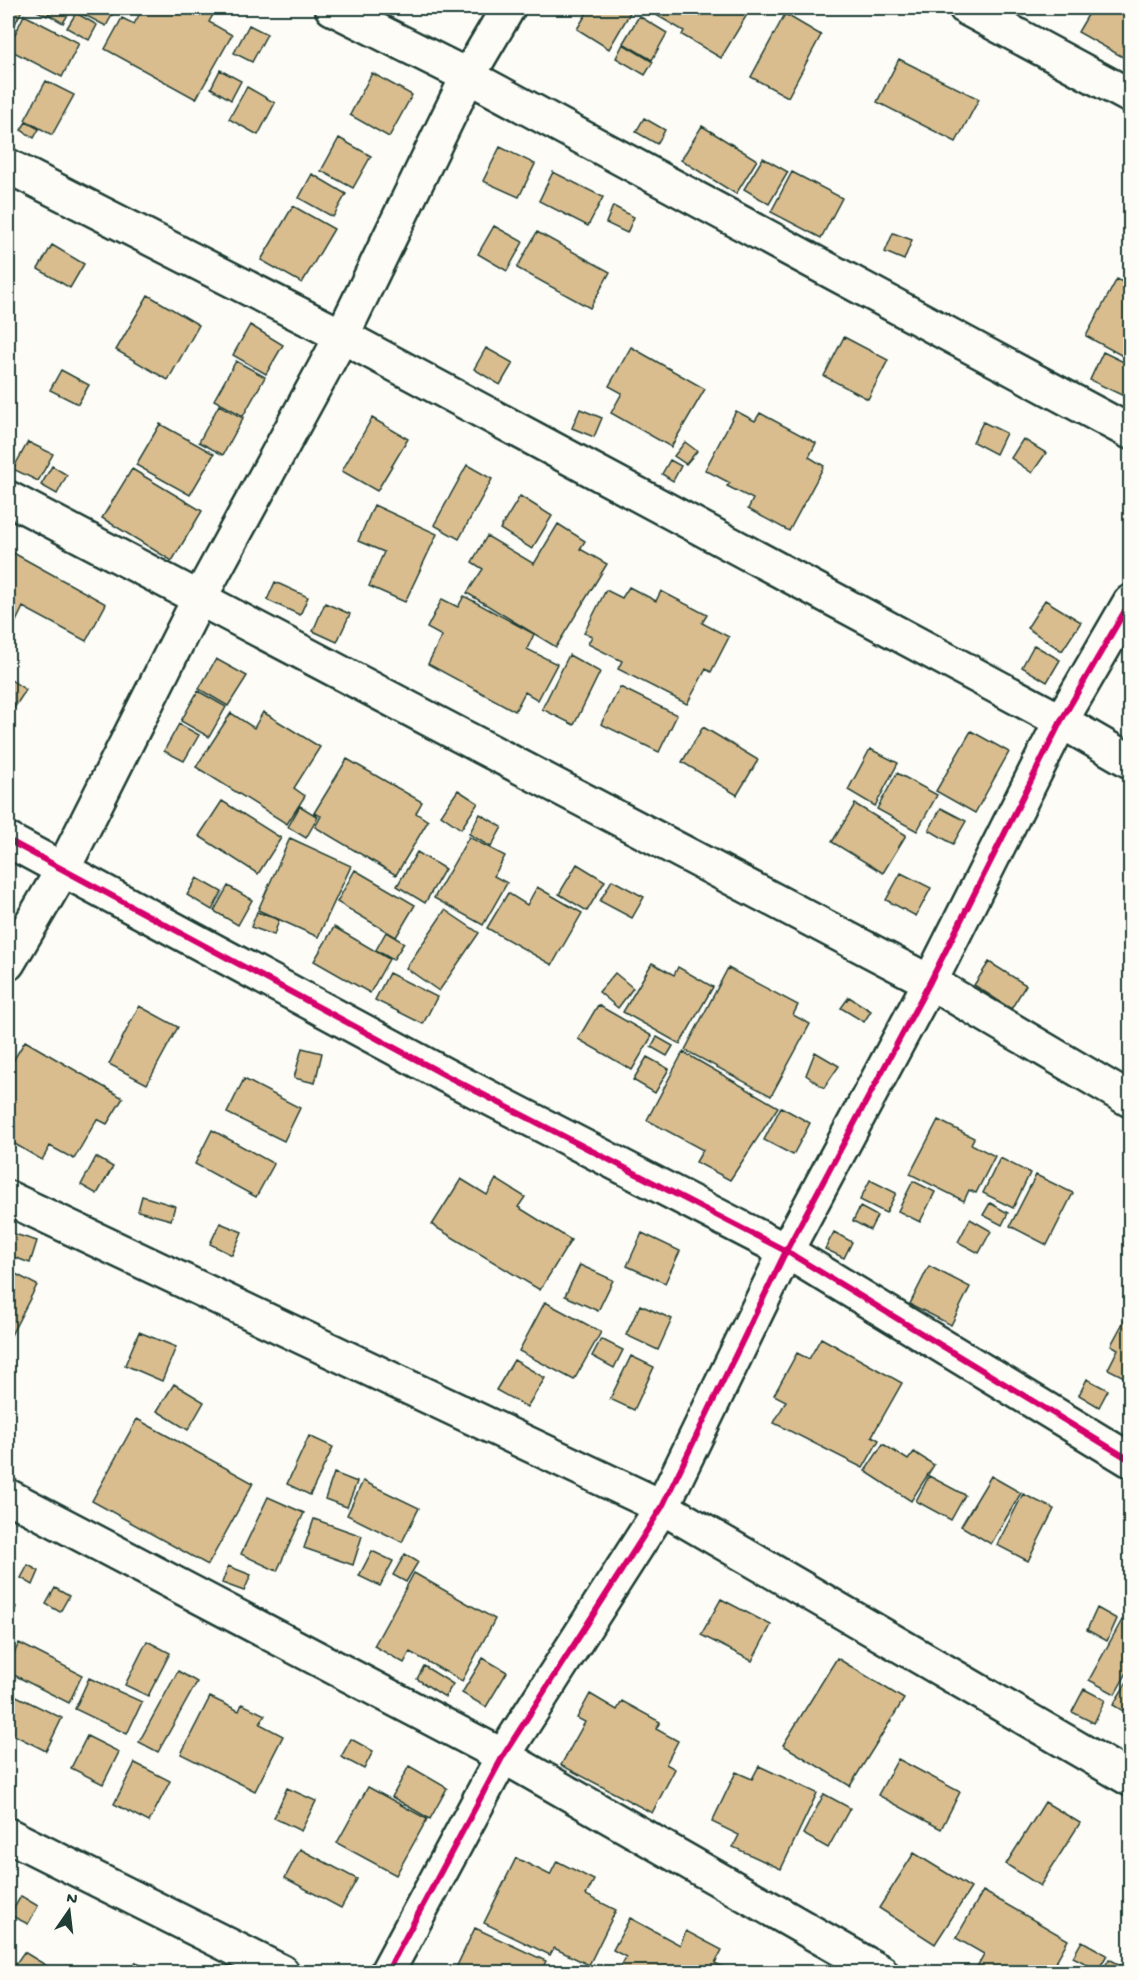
<svg xmlns="http://www.w3.org/2000/svg" width="1138" height="1980" font-family="'Gochi Hand',sans-serif">
  <style>
    .building { fill: #d9bd8e; stroke: #1f3d34; stroke-width: 1.5 }
    .lines { fill: none; stroke-linecap: round; stroke-linejoin: round }
    .minor-casing { stroke: #1f3d34; stroke-width: 38 }
    .minor { stroke: #fdfcf7; stroke-width: 33 }
    .cycleway-casing { stroke: #fdfcf7; stroke-width: 10 }
    .cycleway { stroke: #d6006c; stroke-width: 6 }
  </style>
  <rect width="100%" height="100%" fill="#fdfcf7"/>
  <filter id="ink" filterUnits="userSpaceOnUse"><feTurbulence type="fractalNoise" baseFrequency=".0167" numOctaves="2"/><feDisplacementMap in="SourceGraphic" scale="12" xChannelSelector="R" yChannelSelector="G"/><feConvolveMatrix kernelMatrix="1 2 1 2 8 2 1 2 1" color-interpolation-filters="sRGB"/></filter>
  <g filter="url(#ink)">
    <path class="building" d="M8 8H23L8 38Z
      M31 8H52L47 16Z
      M53 8H72L63 23 49 15Z
      M76 8H116L106 26 75 10Z
      M143 8H208L215 11 209 22 232 35 196 99 105 49 122 18 134 24Z
      M590 8H620L630 13 609 49 577 29Z
      M644 8H751L721 58 682 35 684 31Z
      M1092 8H1130V55L1128 60 1078 32Z
      M76 13 97 25 89 40 67 28Z
      M785 14 821 35 788 97 751 77Z
      M24 15 79 43 62 77 8 49Z
      M639 16 667 33 652 60 623 43Z
      M249 25 267 34 252 62 234 53Z
      M623 44 653 62 645 75 616 58Z
      M899 59 979 99 956 142 877 102Z
      M220 70 241 81 231 100 211 88Z
      M372 73 412 95 389 137 350 115Z
      M46 81 74 95 52 135 25 120Z
      M247 87 275 103 258 135 229 119Z
      M644 118 665 130 657 144 636 132Z
      M26 122 39 129 34 138 21 130Z
      M702 126 757 160 736 194 681 160Z
      M339 138 371 156 353 188 321 171Z
      M500 147 535 164 519 197 483 181Z
      M763 158 788 172 769 204 744 189Z
      M553 172 603 197 588 226 539 201Z
      M792 172 842 198 821 238 771 212Z
      M312 174 346 194 333 217 299 198Z
      M293 206 334 229 302 283 261 260Z
      M613 206 634 217 627 233 606 223Z
      M494 226 523 242 507 271 478 254Z
      M537 232 610 272 590 308 517 268Z
      M893 233 912 240 904 260 885 252Z
      M52 245 84 264 70 288 38 269Z
      M1117 279 1130 286V360L1086 336Z
      M148 295 199 325 168 380 116 350Z
      M250 325 283 345 266 374 233 355Z
      M844 337 888 360 868 399 824 376Z
      M631 347 705 389 671 447 611 413 622 393 609 386Z
      M486 348 513 363 500 385 474 369Z
      M1103 352 1130 365V399L1090 380Z
      M236 361 265 377 243 416 214 400Z
      M61 370 89 385 78 404 50 390Z
      M219 405 243 418 223 455 199 442Z
      M580 409 602 418 594 437 572 428Z
      M736 411 755 421 760 413 816 443 809 457 824 466 789 531 748 509 753 499 727 486 730 483 705 470Z
      M372 418 408 439 377 491 342 471Z
      M983 422 1006 433 996 454 973 442Z
      M160 424 214 454 190 495 136 465Z
      M1023 439 1046 453 1032 473 1011 458Z
      M28 442 53 454 38 481 13 469Z
      M685 442 697 451 686 464 674 456Z
      M670 460 681 466 673 481 662 474Z
      M467 465 492 479 459 539 434 525Z
      M52 466 67 475 57 494 41 485Z
      M132 469 202 511 172 561 102 518Z
      M520 496 552 516 532 549 500 529Z
      M374 505 437 534 405 602 369 586 384 552 358 541Z
      M558 524 585 541 580 549 607 564 556 647 467 593 483 569 472 562 487 536 534 564Z
      M8 550 106 604 86 641 23 607 9 636 8 635Z
      M275 582 308 597 300 615 267 600Z
      M629 587 656 601 661 591 707 615 702 623 729 637 711 672 706 669 687 704 618 669 622 661 588 644 592 636 584 633 606 590 622 598Z
      M464 596 534 634 527 649 557 664 538 700 525 692 515 711 428 664 442 636 427 628 442 599 458 607Z
      M1045 600 1081 622 1062 651 1027 628Z
      M325 603 350 614 337 642 313 631Z
      M1034 645 1060 660 1047 682 1022 667Z
      M569 655 600 672 574 725 542 709Z
      M216 659 247 676 228 706 199 689Z
      M8 678 26 690 10 714 8 712Z
      M620 687 677 715 659 752 601 724Z
      M198 691 226 707 209 737 181 721Z
      M263 712 320 747 294 788 305 796 287 824 196 767 231 713 254 728Z
      M179 724 199 735 184 761 164 751Z
      M703 727 758 760 737 795 682 762Z
      M971 731 1009 752 975 813 936 791Z
      M870 749 898 763 875 806 848 790Z
      M347 759 422 802 416 813 428 821 396 875 315 827 321 816 314 813Z
      M897 773 937 795 917 831 877 809Z
      M458 790 478 803 461 829 441 815Z
      M222 801 281 838 258 874 199 836Z
      M855 804 906 835 883 873 832 842Z
      M300 806 318 817 306 838 288 827Z
      M941 808 966 821 953 844 929 830Z
      M480 814 502 827 491 847 469 834Z
      M469 837 505 856 494 876 507 883 483 925 434 898Z
      M290 838 351 866 318 937 258 910Z
      M417 852 445 869 425 903 397 886Z
      M577 864 605 881 587 911 559 894Z
      M355 870 415 905 396 937 337 902Z
      M901 873 931 888 916 916 886 900Z
      M197 878 222 892 212 910 187 895Z
      M612 880 644 897 632 918 600 901Z
      M228 886 252 900 238 925 214 911Z
      M537 887 582 913 552 965 487 928 508 893 527 905Z
      M445 910 479 933 439 991 406 968Z
      M257 912 279 920 274 935 251 927Z
      M334 927 389 959 370 993 314 961Z
      M386 932 404 943 393 960 376 950Z
      M989 962 1026 985 1011 1009 974 985Z
      M652 963 674 975 678 967 713 987 680 1044 623 1012Z
      M728 968 798 1005 793 1015 810 1024 771 1096 685 1050Z
      M389 973 437 997 423 1024 375 1000Z
      M615 973 633 988 618 1008 599 992Z
      M849 997 871 1011 864 1022 841 1008Z
      M598 1005 652 1036 632 1070 578 1039Z
      M139 1006 178 1027 147 1084 109 1064Z
      M657 1037 673 1046 667 1056 651 1047Z
      M25 1041 123 1098 107 1124 97 1119 74 1159 50 1146 42 1160 8 1140V1064L10 1066Z
      M302 1048 322 1053 315 1083 294 1078Z
      M683 1052 778 1107 730 1180 696 1162 703 1150 647 1120Z
      M815 1052 839 1066 824 1088 806 1075Z
      M647 1057 669 1069 655 1093 633 1080Z
      M244 1079 300 1108 284 1141 227 1113Z
      M781 1107 810 1123 793 1155 764 1140Z
      M938 1120 974 1138 971 1144 995 1156 976 1193 969 1190 964 1201 910 1174Z
      M212 1130 274 1164 256 1197 195 1164Z
      M96 1157 113 1167 97 1194 81 1185Z
      M1000 1158 1030 1173 1013 1208 983 1193Z
      M1036 1175 1073 1193 1047 1245 1010 1226Z
      M461 1179 487 1195 496 1179 525 1197 518 1207 571 1240 540 1290 432 1225Z
      M870 1180 896 1193 886 1213 860 1200Z
      M913 1181 935 1192 920 1222 898 1211Z
      M142 1196 175 1206 171 1220 138 1211Z
      M990 1203 1008 1213 1002 1225 983 1215Z
      M860 1207 877 1216 870 1230 853 1221Z
      M970 1219 991 1231 979 1253 958 1242Z
      M220 1223 242 1232 232 1255 210 1244Z
      M8 1232 37 1241 30 1263 8 1255Z
      M834 1232 852 1242 844 1258 825 1249Z
      M642 1233 680 1251 665 1283 627 1266Z
      M580 1265 613 1280 598 1311 565 1296Z
      M929 1266 970 1287 951 1325 910 1304Z
      M8 1270 37 1285 9 1339 8 1338Z
      M545 1302 601 1332 574 1380 519 1351Z
      M640 1305 672 1319 658 1350 626 1335Z
      M1130 1310V1380L1108 1369 1118 1349 1111 1345Z
      M139 1332 176 1347 162 1381 125 1365Z
      M821 1338 902 1383 872 1436 879 1440 863 1468 774 1423 786 1401 774 1395 797 1353 809 1359Z
      M601 1339 623 1350 614 1368 592 1356Z
      M631 1356 654 1367 634 1410 610 1399Z
      M514 1360 545 1378 527 1407 496 1390Z
      M1087 1379 1108 1390 1099 1407 1079 1395Z
      M174 1384 204 1402 188 1430 157 1411Z
      M137 1419 253 1483 208 1565 92 1501Z
      M309 1436 333 1447 310 1495 287 1484Z
      M883 1444 908 1460 914 1452 934 1465 911 1501 865 1471Z
      M334 1473 357 1482 347 1507 325 1499Z
      M929 1476 965 1495 951 1520 916 1501Z
      M991 1476 1021 1493 991 1544 961 1526Z
      M363 1481 419 1508 402 1542 347 1515Z
      M1023 1494 1054 1509 1028 1561 997 1545Z
      M268 1497 304 1513 277 1571 241 1554Z
      M314 1519 362 1536 353 1565 304 1548Z
      M372 1551 393 1561 380 1586 359 1576Z
      M405 1554 418 1562 406 1582 393 1575Z
      M28 1565 39 1571 33 1585 21 1578Z
      M228 1566 251 1575 244 1591 222 1583Z
      M414 1573 495 1619 462 1681 410 1652 404 1663 374 1646Z
      M55 1588 69 1596 60 1612 46 1604Z
      M721 1599 771 1625 752 1661 701 1635Z
      M8 1602 16 1607 9 1622 8 1621Z
      M1097 1608 1117 1619 1107 1641 1087 1630Z
      M1122 1620 1130 1625V1667L1115 1694 1089 1680Z
      M147 1641 170 1653 148 1696 125 1685Z
      M19 1643 82 1675 69 1703 8 1672V1666Z
      M483 1658 507 1672 486 1707 462 1693Z
      M837 1658 904 1699 850 1786 783 1745Z
      M424 1666 453 1684 445 1697 417 1679Z
      M178 1671 197 1682 158 1752 139 1742Z
      M1130 1677V1715L1113 1705Z
      M89 1678 142 1702 127 1734 75 1709Z
      M1084 1689 1105 1700 1094 1723 1072 1712Z
      M8 1692 62 1718 46 1751 8 1732Z
      M590 1694 617 1710 622 1701 660 1722 656 1729 678 1741 666 1764 675 1769 652 1813 561 1765 585 1722 577 1718Z
      M210 1697 239 1711 242 1704 265 1715 260 1724 283 1736 255 1791 181 1754Z
      M87 1736 119 1752 103 1784 71 1768Z
      M351 1739 373 1751 364 1769 341 1757Z
      M898 1759 960 1792 941 1829 878 1795Z
      M135 1763 170 1781 149 1822 114 1804Z
      M409 1766 447 1788 430 1819 392 1797Z
      M759 1766 817 1793 781 1869 733 1847 739 1835 712 1822 736 1772 752 1779Z
      M368 1787 427 1819 396 1875 337 1843Z
      M287 1788 316 1801 301 1831 274 1818Z
      M824 1794 850 1808 828 1848 803 1834Z
      M1045 1802 1080 1823 1040 1886 1006 1864Z
      M300 1849 357 1879 341 1908 285 1878Z
      M914 1853 971 1888 935 1944 879 1908Z
      M516 1858 550 1875 557 1861 594 1880 586 1895 616 1910 589 1965 554 1948 550 1955 484 1923Z
      M983 1891 1068 1940 1050 1972H974L984 1954 956 1938Z
      M21 1896 38 1906 28 1924 10 1915Z
      M630 1918 680 1945 686 1931 722 1950 715 1963 733 1972H618L626 1957 613 1950Z
      M475 1928 546 1961 541 1971 544 1972H454Z
      M1082 1941 1107 1955 1098 1970 1073 1957Z
      M24 1952 57 1972H10Z
      M1109 1959 1130 1970V1972H1102Z
      M136 1962 152 1972H129Z
      M1055 1964 1072 1972H1051Z"/>
    <g class="lines">
      <g class="minor-casing">
        <path id="minor" d="M332 8 468 76 1130 432
          M966 8 1130 96
          M8 166 342 336 1061 721 1130 761
          M8 498 930 982 1130 1100
          M8 840 445 1075 786 1251 1130 1460
          M8 963 62 871 199 599 342 336 468 76 508 8
          M8 1198 662 1507 1130 1779
          M8 1496 503 1756 881 1972
          M8 1835 282 1972
          M387 1972 503 1756 662 1507 786 1251 930 982 1061 721 1130 602"/>
      </g>
      <use href="#minor" class="minor"/>
      <g class="cycleway-casing">
        <path id="cycleway" d="M8 840 445 1075 786 1251 1130 1460
          M387 1972 503 1756 662 1507 786 1251 930 982 1061 721 1130 602"/>
      </g>
      <use href="#cycleway" class="cycleway"/>
    </g>
  </g>
  <rect width="1138" height="1980" fill="none" stroke="#fdfcf7" stroke-width="30"/>
  <rect x="15" y="15" width="1108" height="1950" fill="none" stroke="#1f3d34" stroke-width="2" filter="url(#ink)"/>
  <g transform="translate(69 1911) rotate(14)" stroke="#fdfcf7" stroke-width="4.5" paint-order="stroke">
  <path d="M0-4.5L10 22L0 15L-10 22Z" fill="#1f3d34"/>
  <text y="-9" font-size="16" font-weight="bold" text-anchor="middle" fill="#1f3d34">N</text>
  </g>
</svg>
